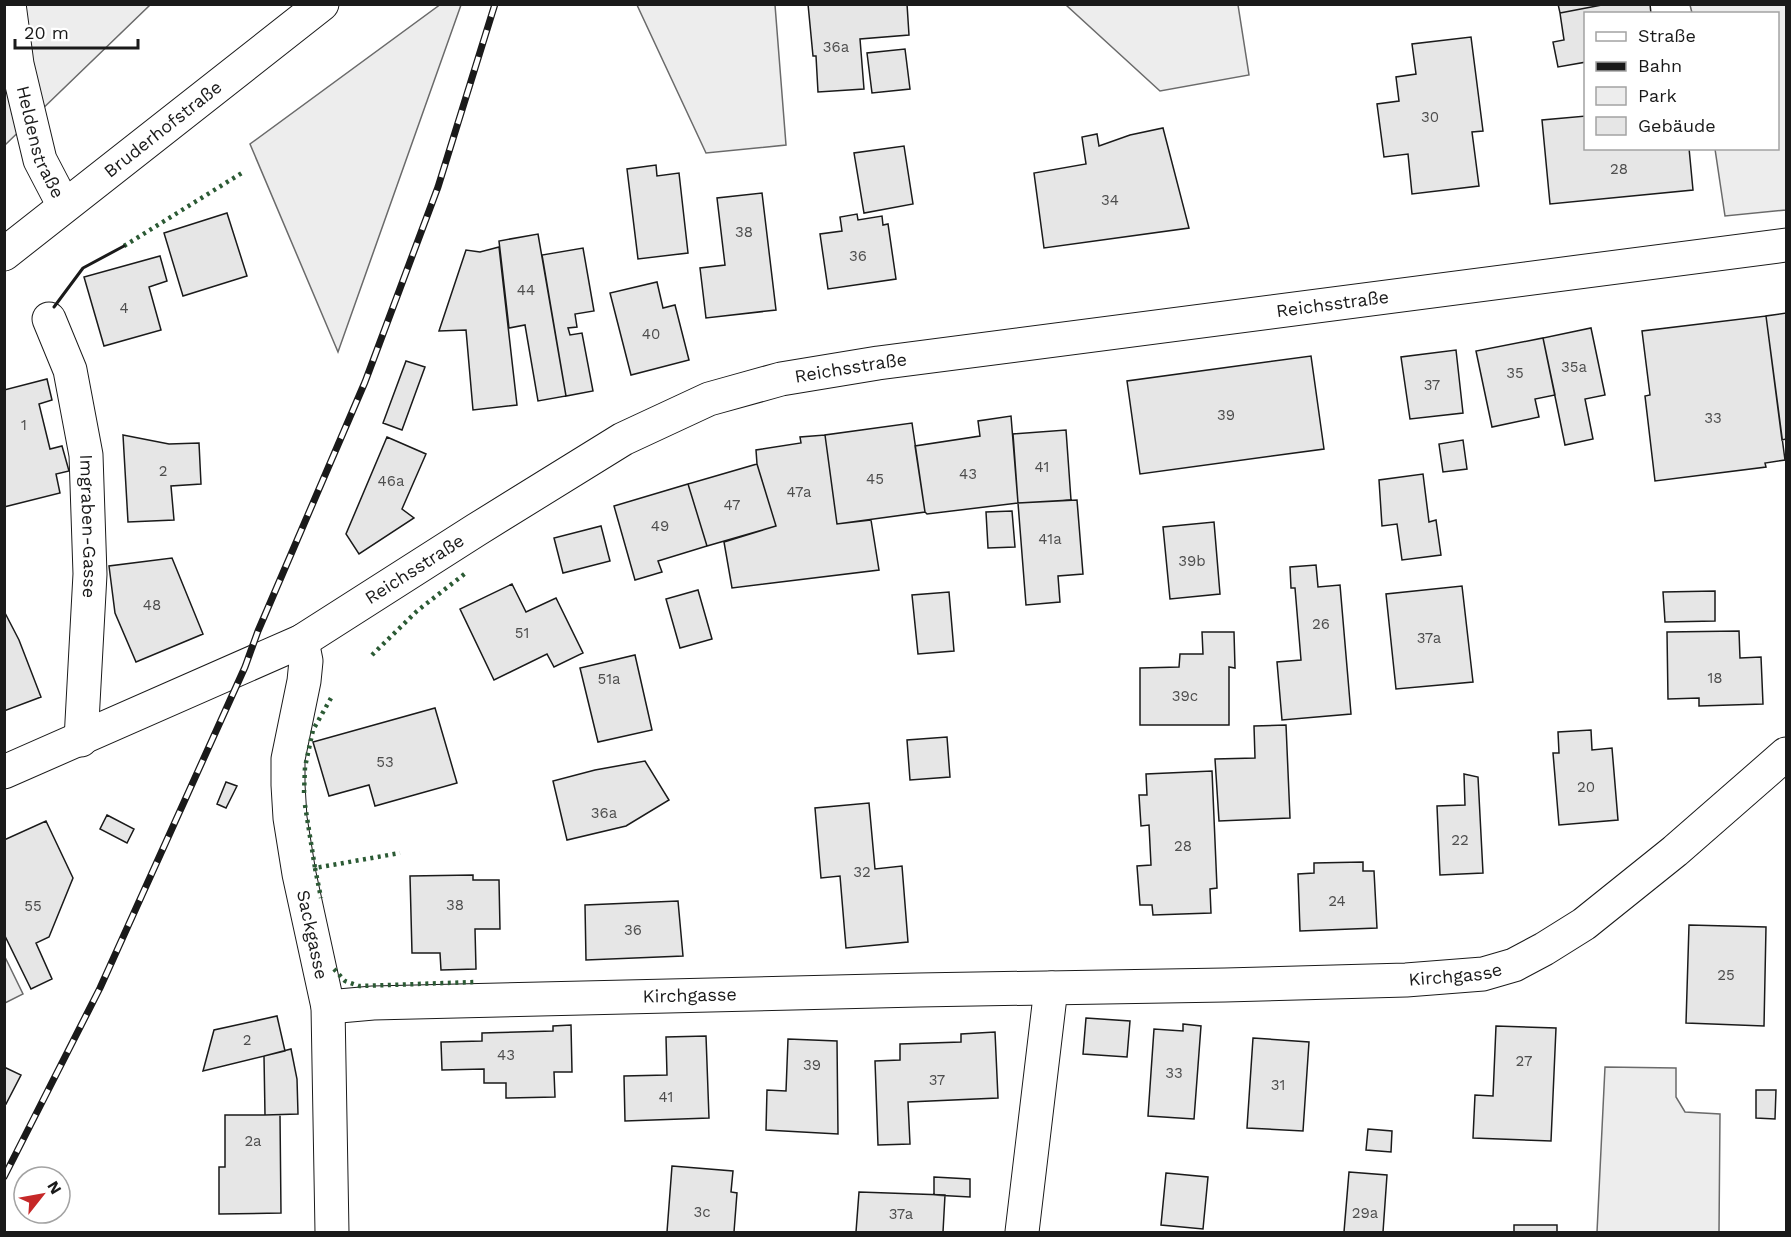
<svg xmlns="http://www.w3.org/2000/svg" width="1791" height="1237" font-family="'Work Sans',sans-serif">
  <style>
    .green { fill: #ededed; stroke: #6a6a6a; stroke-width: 1.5 }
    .building { fill: #e6e6e6; stroke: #1a1a1a; stroke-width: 1.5 }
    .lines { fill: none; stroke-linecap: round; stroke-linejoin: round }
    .minor-casing { stroke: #1a1a1a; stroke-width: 35 }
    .major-casing { stroke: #1a1a1a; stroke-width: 35 }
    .minor { stroke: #fff; stroke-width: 33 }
    .major { stroke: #fff; stroke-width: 33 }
    .rail-casing { stroke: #1a1a1a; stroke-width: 7 }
    .rail { stroke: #fff; stroke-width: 4.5; stroke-dasharray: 14; stroke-linecap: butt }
    .hedge { stroke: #2b5a34; stroke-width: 4.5; stroke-dasharray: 3 4.5; stroke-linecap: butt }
    .wall { stroke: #1a1a1a; stroke-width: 3 }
    .labels { text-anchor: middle; stroke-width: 4.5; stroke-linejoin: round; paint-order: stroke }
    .number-label { font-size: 15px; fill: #4d4d4d }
    .street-label { font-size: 18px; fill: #1a1a1a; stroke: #fff }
  </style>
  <rect width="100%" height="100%" fill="#fff"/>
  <path class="green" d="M441 4 461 5 338 352 250 144Z
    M5 5H150L5 145Z
    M637 5H775L786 145 706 153Z
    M1066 5H1238L1249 75 1160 91Z
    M1690 5H1786V210L1725 216 1715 149 1778 148V14L1692 13Z
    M4 955 23 994 5 1003H4Z
    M1605 1067 1676 1068V1097L1685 1112 1720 1114 1719 1232H1597Z"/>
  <path class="building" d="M808 4H907L909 35 860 39 864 89 818 92 816 56H813Z
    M1558 4H1607L1560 13Z
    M1607 4H1650L1651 14H1586V62L1558 67 1553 42 1564 40 1560 13Z
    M1471 37 1483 131 1472 132 1479 186 1412 194 1408 154 1384 157 1377 104 1399 101 1396 77 1416 74 1412 44Z
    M905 49 910 89 872 93 867 53Z
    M1586 116V148H1689L1693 190 1550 204 1542 120Z
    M1163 128 1189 228 1044 248 1034 173 1086 164 1082 137 1097 134 1099 146 1130 135Z
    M904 146 913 204 864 213 854 153Z
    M656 165 657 176 679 173 688 253 638 259 627 169Z
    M762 193 776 310 706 318 700 268 725 265 717 198Z
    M227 213 247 276 183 296 164 233Z
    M857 214 858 220 882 216 883 225 888 224 896 279 828 289 820 234 842 231 840 217Z
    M538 234 566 396 538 401 525 325 509 328 499 241Z
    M499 247 517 405 473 410 466 330 439 331 466 250 480 252Z
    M583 248 594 311 575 314 577 327 568 328 570 335 582 333 593 391 566 396 542 255Z
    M160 256 167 281 149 287 161 330 104 346 84 277Z
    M657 282 663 308 675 305 689 360 631 375 610 293Z
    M1786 313V439L1782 440 1766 316Z
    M1766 316 1785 460 1765 463 1766 467 1655 481 1645 396 1650 395 1642 331Z
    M1591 328 1605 395 1585 399 1593 439 1565 445 1543 338Z
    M1543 338 1555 395 1535 399 1539 417 1492 427 1476 351Z
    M1456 350 1463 413 1410 419 1401 357Z
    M1311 356 1324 449 1140 474 1127 381Z
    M406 361 425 367 402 430 383 423Z
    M47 379 52 400 39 404 50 449 62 446 69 471 56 474 60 493 4 507V390Z
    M1011 416 1018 503 927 514 925 512 915 446 980 436 978 421Z
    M912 423 925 512 837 524 825 435Z
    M1066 430 1071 500 1018 503 1013 434Z
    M123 435 169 444 199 443 201 484 171 486 174 520 128 522Z
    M825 435 837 524 871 520 879 570 732 588 724 542 776 526 757 464 756 450 801 443 800 437Z
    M387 437 426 454 402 509 414 518 359 554 346 534Z
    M1463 440 1467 469 1443 472 1439 444Z
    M757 464 776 526 707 546 688 484Z
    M1423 474 1429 522 1436 520 1441 555 1402 560 1397 524 1382 526 1379 480Z
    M688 484 707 546 658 561 662 572 635 580 614 506Z
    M1077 500 1083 574 1058 576 1060 602 1026 605 1018 503Z
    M1012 511 1015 547 988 548 986 512Z
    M1214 522 1220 594 1170 599 1163 527Z
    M601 526 610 561 563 573 554 538Z
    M172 558 203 634 136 662 115 613 109 566Z
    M1316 565 1318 587 1340 585 1351 714 1282 720 1277 662 1301 660 1295 588H1291L1290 567Z
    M512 584 526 612 556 598 583 653 554 667 547 654 494 680 460 609Z
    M1462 586 1473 682 1396 689 1386 594Z
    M698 590 712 639 680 648 666 599Z
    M1715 591V621L1665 622 1663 592Z
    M949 592 954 651 918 654 912 595Z
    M4 611 19 640 41 697 4 711Z
    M1739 631 1740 658 1761 657 1763 704 1699 706V698L1668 699 1667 632Z
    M1202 632H1234L1235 668 1229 667V725H1140V668L1179 667 1180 654H1203Z
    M635 655 652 730 598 742 580 668Z
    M435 708 457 783 375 806 369 785 329 796 313 742Z
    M1286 725 1290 818 1219 821 1215 759 1255 758 1254 726Z
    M1591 730 1592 750 1612 748 1618 820 1559 825 1553 753H1559L1558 732Z
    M947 737 950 777 910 780 907 740Z
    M645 761 669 800 626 826 567 840 553 781 595 770Z
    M1212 771 1217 888 1210 889 1211 913 1153 915 1152 905H1140L1137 866 1151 865 1149 825 1141 826 1139 795H1147L1146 774Z
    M1464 774 1478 777 1483 873 1440 875 1437 806 1465 805Z
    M226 782 237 786 226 808 217 804Z
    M869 803 875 869 902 866 908 942 846 948 840 876 821 878 815 808Z
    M107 815 134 829 127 843 100 829Z
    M46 821 73 878 49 937 36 943 52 979 31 989 4 934V840Z
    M1363 862V871H1374L1377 928 1300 931 1298 874 1314 873V863Z
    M473 875V880H499L500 929H475L476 969 441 970 440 953H412L410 876Z
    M678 901 683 956 586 960 585 905Z
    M1689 925 1766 927 1764 1026 1686 1023Z
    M277 1016 285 1051 203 1071 214 1030Z
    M1086 1018 1130 1021 1127 1057 1083 1054Z
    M1183 1024 1201 1026 1194 1119 1148 1116 1154 1029 1183 1031Z
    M571 1025 572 1072H554L555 1097 506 1098V1083H484V1069L442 1070 441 1042 482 1041V1033L553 1031V1026Z
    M1496 1026 1556 1028 1551 1141 1473 1138 1475 1095 1493 1096Z
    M995 1032 998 1098 908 1102 910 1144 878 1145 875 1061 900 1060V1044L961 1042V1034Z
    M706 1036 709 1118 625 1121 624 1076 667 1075 666 1037Z
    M1253 1038 1309 1042 1303 1131 1247 1128Z
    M788 1039 837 1041 838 1134 766 1130 767 1090 786 1091Z
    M291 1049 297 1079 298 1114 265 1115 264 1056Z
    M4 1067 21 1075 6 1104 4 1103Z
    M1756 1090H1776L1775 1119 1756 1118Z
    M225 1115H280L281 1213 219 1214V1167H225Z
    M1368 1129 1392 1131 1391 1152 1366 1150Z
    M672 1166 733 1171 731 1192 737 1193 734 1232H741H667Z
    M1349 1172 1387 1175 1383 1232H1344Z
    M1166 1173 1208 1177 1203 1229 1161 1225Z
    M934 1177 970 1179V1197L934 1195Z
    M859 1192 945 1195 943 1232H856Z
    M1514 1225H1557V1232H1514Z"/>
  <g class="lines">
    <g class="minor-casing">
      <g id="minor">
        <path id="s1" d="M9 4 17 64 40 160 64 206"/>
        <path id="s2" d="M49 319 70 370 86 455 90 574 81 740"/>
        <path id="s3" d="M302 641 306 661 304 681 288 759V785L290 818 299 874 328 1007 332 1232"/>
        <path id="s4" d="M4 772 302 641 476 530 623 439 709 399 781 379 878 363 1786 245"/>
        <path id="s5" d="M328 1007 373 1003 918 990 1225 985 1406 980 1483 974 1514 965 1544 949 1584 924 1675 851 1786 754"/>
        <path d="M1022 1232 1051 988"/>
      </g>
    </g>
    <g class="major-casing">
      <g id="major">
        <path id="s6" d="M4 254 322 4"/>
      </g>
    </g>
    <use href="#minor" class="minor"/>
    <use href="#major" class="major"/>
    <g class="rail-casing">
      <path id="rail" d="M4 1177 100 988 245 667 258 631 365 382 438 187 495 4"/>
    </g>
    <use href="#rail" class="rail"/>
    <path class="hedge" d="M124 246 245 171
      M372 655 417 611 467 572
      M304 793 305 767 313 730 331 698
      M305 805 315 868 400 853
      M315 868 321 898
      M334 969 345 981 359 986 475 982"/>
    <path class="wall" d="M54 307 83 268 124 246"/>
  </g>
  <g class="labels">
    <g class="number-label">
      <text x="836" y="52">36a</text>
      <text x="1430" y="122">30</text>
      <text x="1619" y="174">28</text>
      <text x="1110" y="205">34</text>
      <text x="744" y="237">38</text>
      <text x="858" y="261">36</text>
      <text x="526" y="295">44</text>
      <text x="124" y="313">4</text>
      <text x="651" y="339">40</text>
      <text x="1574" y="372">35a</text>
      <text x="1515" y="378">35</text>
      <text x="1432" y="390">37</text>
      <text x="1226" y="420">39</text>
      <text x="1713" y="423">33</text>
      <text x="24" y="430">1</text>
      <text x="1042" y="472">41</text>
      <text x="163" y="476">2</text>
      <text x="968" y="479">43</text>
      <text x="875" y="484">45</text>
      <text x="391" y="486">46a</text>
      <text x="799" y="497">47a</text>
      <text x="732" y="510">47</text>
      <text x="660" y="531">49</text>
      <text x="1050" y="544">41a</text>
      <text x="1192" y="566">39b</text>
      <text x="152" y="610">48</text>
      <text x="1321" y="629">26</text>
      <text x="522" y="638">51</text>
      <text x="1429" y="643">37a</text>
      <text x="1715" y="683">18</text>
      <text x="609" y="684">51a</text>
      <text x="1185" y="701">39c</text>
      <text x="385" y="767">53</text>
      <text x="1586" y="792">20</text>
      <text x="604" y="818">36a</text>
      <text x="1460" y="845">22</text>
      <text x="1183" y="851">28</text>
      <text x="862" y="877">32</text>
      <text x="1337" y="906">24</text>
      <text x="455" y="910">38</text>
      <text x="33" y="911">55</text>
      <text x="633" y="935">36</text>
      <text x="1726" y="980">25</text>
      <text x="247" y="1045">2</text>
      <text x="506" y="1060">43</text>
      <text x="1524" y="1066">27</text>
      <text x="812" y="1070">39</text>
      <text x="1174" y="1078">33</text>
      <text x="937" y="1085">37</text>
      <text x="1278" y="1090">31</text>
      <text x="666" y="1102">41</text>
      <text x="253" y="1146">2a</text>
      <text x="702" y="1217">3c</text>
      <text x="1365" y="1218">29a</text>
      <text x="901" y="1219">37a</text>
    </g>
    <g class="street-label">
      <text dy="6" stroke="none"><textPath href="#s6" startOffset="202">Bruderhofstraße</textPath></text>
      <text dy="6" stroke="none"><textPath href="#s1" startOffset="142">Heldenstraße</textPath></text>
      <text dy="6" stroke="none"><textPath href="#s4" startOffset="1431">Reichsstraße</textPath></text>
      <text dy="6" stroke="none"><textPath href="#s4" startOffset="945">Reichsstraße</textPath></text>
      <text dy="6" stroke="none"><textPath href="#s2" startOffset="213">Imgraben-Gasse</textPath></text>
      <text dy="6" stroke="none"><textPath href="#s4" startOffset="459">Reichsstraße</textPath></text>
      <text dy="6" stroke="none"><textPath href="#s3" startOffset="298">Sackgasse</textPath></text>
      <text dy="6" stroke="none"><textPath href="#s5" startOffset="1128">Kirchgasse</textPath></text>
      <text dy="6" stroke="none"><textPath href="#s5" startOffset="362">Kirchgasse</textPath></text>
    </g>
  </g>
  <rect width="1791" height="1237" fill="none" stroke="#1a1a1a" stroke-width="12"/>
  <rect x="1584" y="12" width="195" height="138" fill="#ffffff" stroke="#a3a3a3" stroke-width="1.5"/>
  <rect x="1596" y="32" width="30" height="9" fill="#ffffff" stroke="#a3a3a3" stroke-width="1.5"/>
  <text x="1638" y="42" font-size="18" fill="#1a1a1a">Straße</text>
  <rect x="1596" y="62" width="30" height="9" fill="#1a1a1a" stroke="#a3a3a3" stroke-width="1.5"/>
  <text x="1638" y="72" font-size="18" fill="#1a1a1a">Bahn</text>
  <rect x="1596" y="87" width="30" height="18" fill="#ededed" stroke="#a3a3a3" stroke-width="1.5"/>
  <text x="1638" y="102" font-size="18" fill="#1a1a1a">Park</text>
  <rect x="1596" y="117" width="30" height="18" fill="#e6e6e6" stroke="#a3a3a3" stroke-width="1.5"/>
  <text x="1638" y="132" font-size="18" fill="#1a1a1a">Gebäude</text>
  <g transform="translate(42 1195) rotate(59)"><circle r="28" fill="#ffffff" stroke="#a3a3a3" stroke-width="1.5"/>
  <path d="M0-4.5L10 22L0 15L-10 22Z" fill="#c62828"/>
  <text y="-9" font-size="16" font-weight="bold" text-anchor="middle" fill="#1a1a1a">N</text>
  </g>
  <path d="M15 39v9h123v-9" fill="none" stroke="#1a1a1a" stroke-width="3"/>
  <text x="24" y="39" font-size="18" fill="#1a1a1a" stroke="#ffffff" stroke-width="4.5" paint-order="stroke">20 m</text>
</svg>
